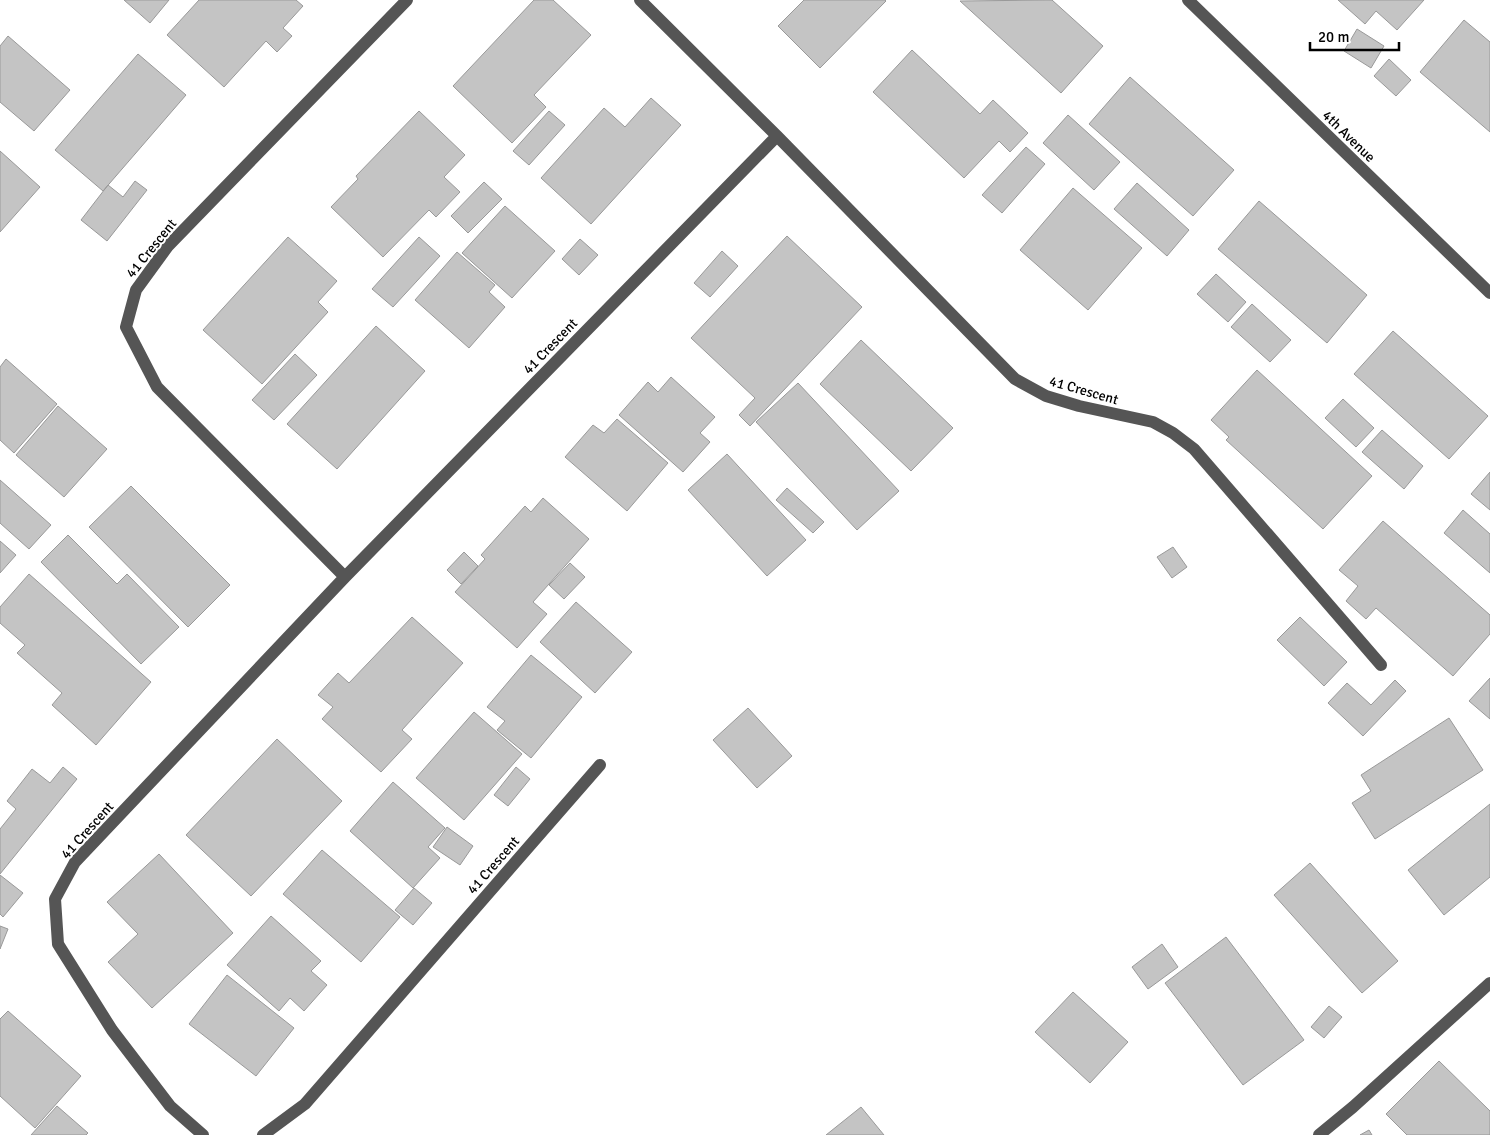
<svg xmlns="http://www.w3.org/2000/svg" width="1490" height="1135" font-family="Signika,sans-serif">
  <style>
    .building { fill: #c4c4c4; stroke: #999 }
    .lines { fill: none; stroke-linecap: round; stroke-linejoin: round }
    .minor { stroke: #555; stroke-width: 12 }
    .labels { text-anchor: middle; stroke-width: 4; stroke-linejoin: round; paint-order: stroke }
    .street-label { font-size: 14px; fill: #000; stroke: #fff }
  </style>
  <rect width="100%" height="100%" fill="#fff"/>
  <path class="building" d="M124 0H169L150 23Z
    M199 0H296L303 6 283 28 292 36 277 52 266 41 224 87 167 35Z
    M534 0H553L591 35 534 95 546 107 512 143 453 86Z
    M804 0H885L886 1 820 68 778 26Z
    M1052 0 1103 46 1061 93 960 1Z
    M1338 0H1424L1397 30 1376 11 1365 24Z
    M1464 20 1490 42V132L1420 72Z
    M1357 29 1384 46 1371 68 1344 51Z
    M8 36 70 90 34 131 0 102V46Z
    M912 50 980 114 993 100 1028 133 1010 152 999 141 964 178 873 92Z
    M138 54 186 95 103 191 55 150Z
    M1389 59 1411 80 1396 96 1374 76Z
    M1130 77 1234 170 1193 216 1089 124Z
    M651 98 681 125 591 224 541 178 604 108 625 127Z
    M419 111 465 155 444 177 460 192 436 217 429 210 383 257 331 207 358 179 356 176Z
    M549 111 565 125 529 165 513 151Z
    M1068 115 1120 162 1094 190 1043 143Z
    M1026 147 1045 164 1002 213 982 195Z
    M0 151 40 187 0 232Z
    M135 181 147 190 107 241 81 220 108 185 123 197Z
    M484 182 502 199 468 233 451 216Z
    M1137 183 1189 230 1167 256 1114 209Z
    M1073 188 1142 248 1088 310 1020 250Z
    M1259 201 1367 295 1327 343 1218 249Z
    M505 206 555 251 512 298 462 253Z
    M787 236 862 307 750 426 739 415 755 398 691 338Z
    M288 237 337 281 318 302 328 312 262 384 203 330Z
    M419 237 440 256 393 307 372 289Z
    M580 239 598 255 579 275 562 259Z
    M722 251 738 266 710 297 694 283Z
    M457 252 495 285 489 292 505 307 469 348 415 300Z
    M1216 274 1246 302 1228 322 1197 294Z
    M1252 304 1291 340 1270 362 1231 327Z
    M376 326 425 371 337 469 287 424Z
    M1393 331 1488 416 1449 459 1354 374Z
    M861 340 953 428 911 471 820 384Z
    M295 354 317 375 274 420 252 400Z
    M6 359 57 404 14 453 0 440V367Z
    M1257 370 1372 476 1323 529 1226 440 1229 437 1211 420Z
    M671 377 715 417 700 433 710 442 683 472 619 415 648 382 658 392Z
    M798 383 899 491 857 530 756 422Z
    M1343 399 1374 428 1356 447 1325 418Z
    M58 406 107 449 64 497 16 455Z
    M617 419 668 463 627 511 565 457 593 425 604 433Z
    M1382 430 1423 466 1404 489 1362 452Z
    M727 454 806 540 767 576 688 490Z
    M1490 472V510L1471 494Z
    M0 480 51 525 29 549 0 523Z
    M131 486 230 585 188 627 89 527Z
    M787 488 824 522 813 533 776 500Z
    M543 498 589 539 533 602 547 614 517 648 455 592 485 559 481 555 525 506 531 512Z
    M1463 510 1490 534V573L1444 533Z
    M1383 521 1490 615V634L1453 676 1376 608 1366 619 1346 601 1358 586 1339 570Z
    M68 535 117 584 127 574 179 627 141 664 41 562Z
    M0 541 16 555 0 573Z
    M1173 547 1187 567 1172 578 1157 557Z
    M464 552 478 566 461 584 447 570Z
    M570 563 585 577 564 599 549 585Z
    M29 574 151 682 96 745 52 705 62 693 17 653 25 645 0 623V607Z
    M576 602 632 652 595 693 540 642Z
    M412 617 463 663 402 730 412 739 381 772 322 719 333 707 318 695 338 673 349 683Z
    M1300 617 1347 662 1324 686 1277 640Z
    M531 655 582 697 531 758 497 730 505 721 487 707Z
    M1490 678V719L1469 701Z
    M1395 680 1406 691 1363 736 1328 703 1347 683 1371 705Z
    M748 708 792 756 757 788 713 740Z
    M474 712 522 754 464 820 416 778Z
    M1449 718 1483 770 1375 839 1352 803 1371 791 1361 775Z
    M277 739 342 801 251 896 186 835Z
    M63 767 77 779 0 874V829L16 809 7 801 32 769 50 783Z
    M516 767 530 779 508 806 494 795Z
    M393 782 445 828 428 847 440 858 413 888 350 831Z
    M1490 804V877L1444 915 1408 870Z
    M447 827 473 846 460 865 433 847Z
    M322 850 400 917 361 962 283 894Z
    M159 854 233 933 152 1008 108 962 138 934 107 902Z
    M1310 863 1398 961 1362 993 1274 895Z
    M0 875 23 893 3 917 0 914Z
    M414 888 432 903 413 925 395 910Z
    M271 916 321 961 311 971 327 985 304 1011 290 998 279 1011 227 965Z
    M0 926 8 929 0 949Z
    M1226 937 1304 1040 1243 1085 1165 983Z
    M1162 944 1178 967 1148 989 1132 967Z
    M227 975 294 1028 256 1076 189 1024Z
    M1073 992 1128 1042 1090 1083 1035 1032Z
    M1329 1006 1342 1017 1324 1038 1311 1027Z
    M8 1011 81 1076 35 1128 0 1096V1019Z
    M1439 1061 1490 1111V1135H1407L1386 1114Z
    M57 1106 88 1133 86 1135H31Z
    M861 1107 884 1135H826Z
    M1369 1130 1372 1135H1360Z"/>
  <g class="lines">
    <path class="minor" d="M640 0 777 136 1015 379 1046 396 1079 406 1153 422 1173 433 1194 449 1381 665
      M1188 0 1490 293
      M345 577 157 387 126 327 136 290 168 246 407 0
      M203 1135 170 1106 112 1030 58 944 55 899 75 862 345 577 777 136
      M263 1135 305 1104 600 765
      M1319 1135 1353 1107 1490 983"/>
  </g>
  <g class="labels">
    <g class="street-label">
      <text transform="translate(1349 136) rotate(44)" y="5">4th Avenue</text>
      <text transform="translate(151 248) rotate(-51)" y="5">41 Crescent</text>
      <text transform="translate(550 346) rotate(-46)" y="5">41 Crescent</text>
      <text transform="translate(1084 390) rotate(16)" y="5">41 Crescent</text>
      <text transform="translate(87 830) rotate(-48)" y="5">41 Crescent</text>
      <text transform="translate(493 865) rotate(-49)" y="5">41 Crescent</text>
    </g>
  </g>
  <path d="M1310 42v8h89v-8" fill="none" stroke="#000000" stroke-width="2.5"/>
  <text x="1318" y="42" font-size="15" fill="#000000" stroke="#ffffff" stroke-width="4" paint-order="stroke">20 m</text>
</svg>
